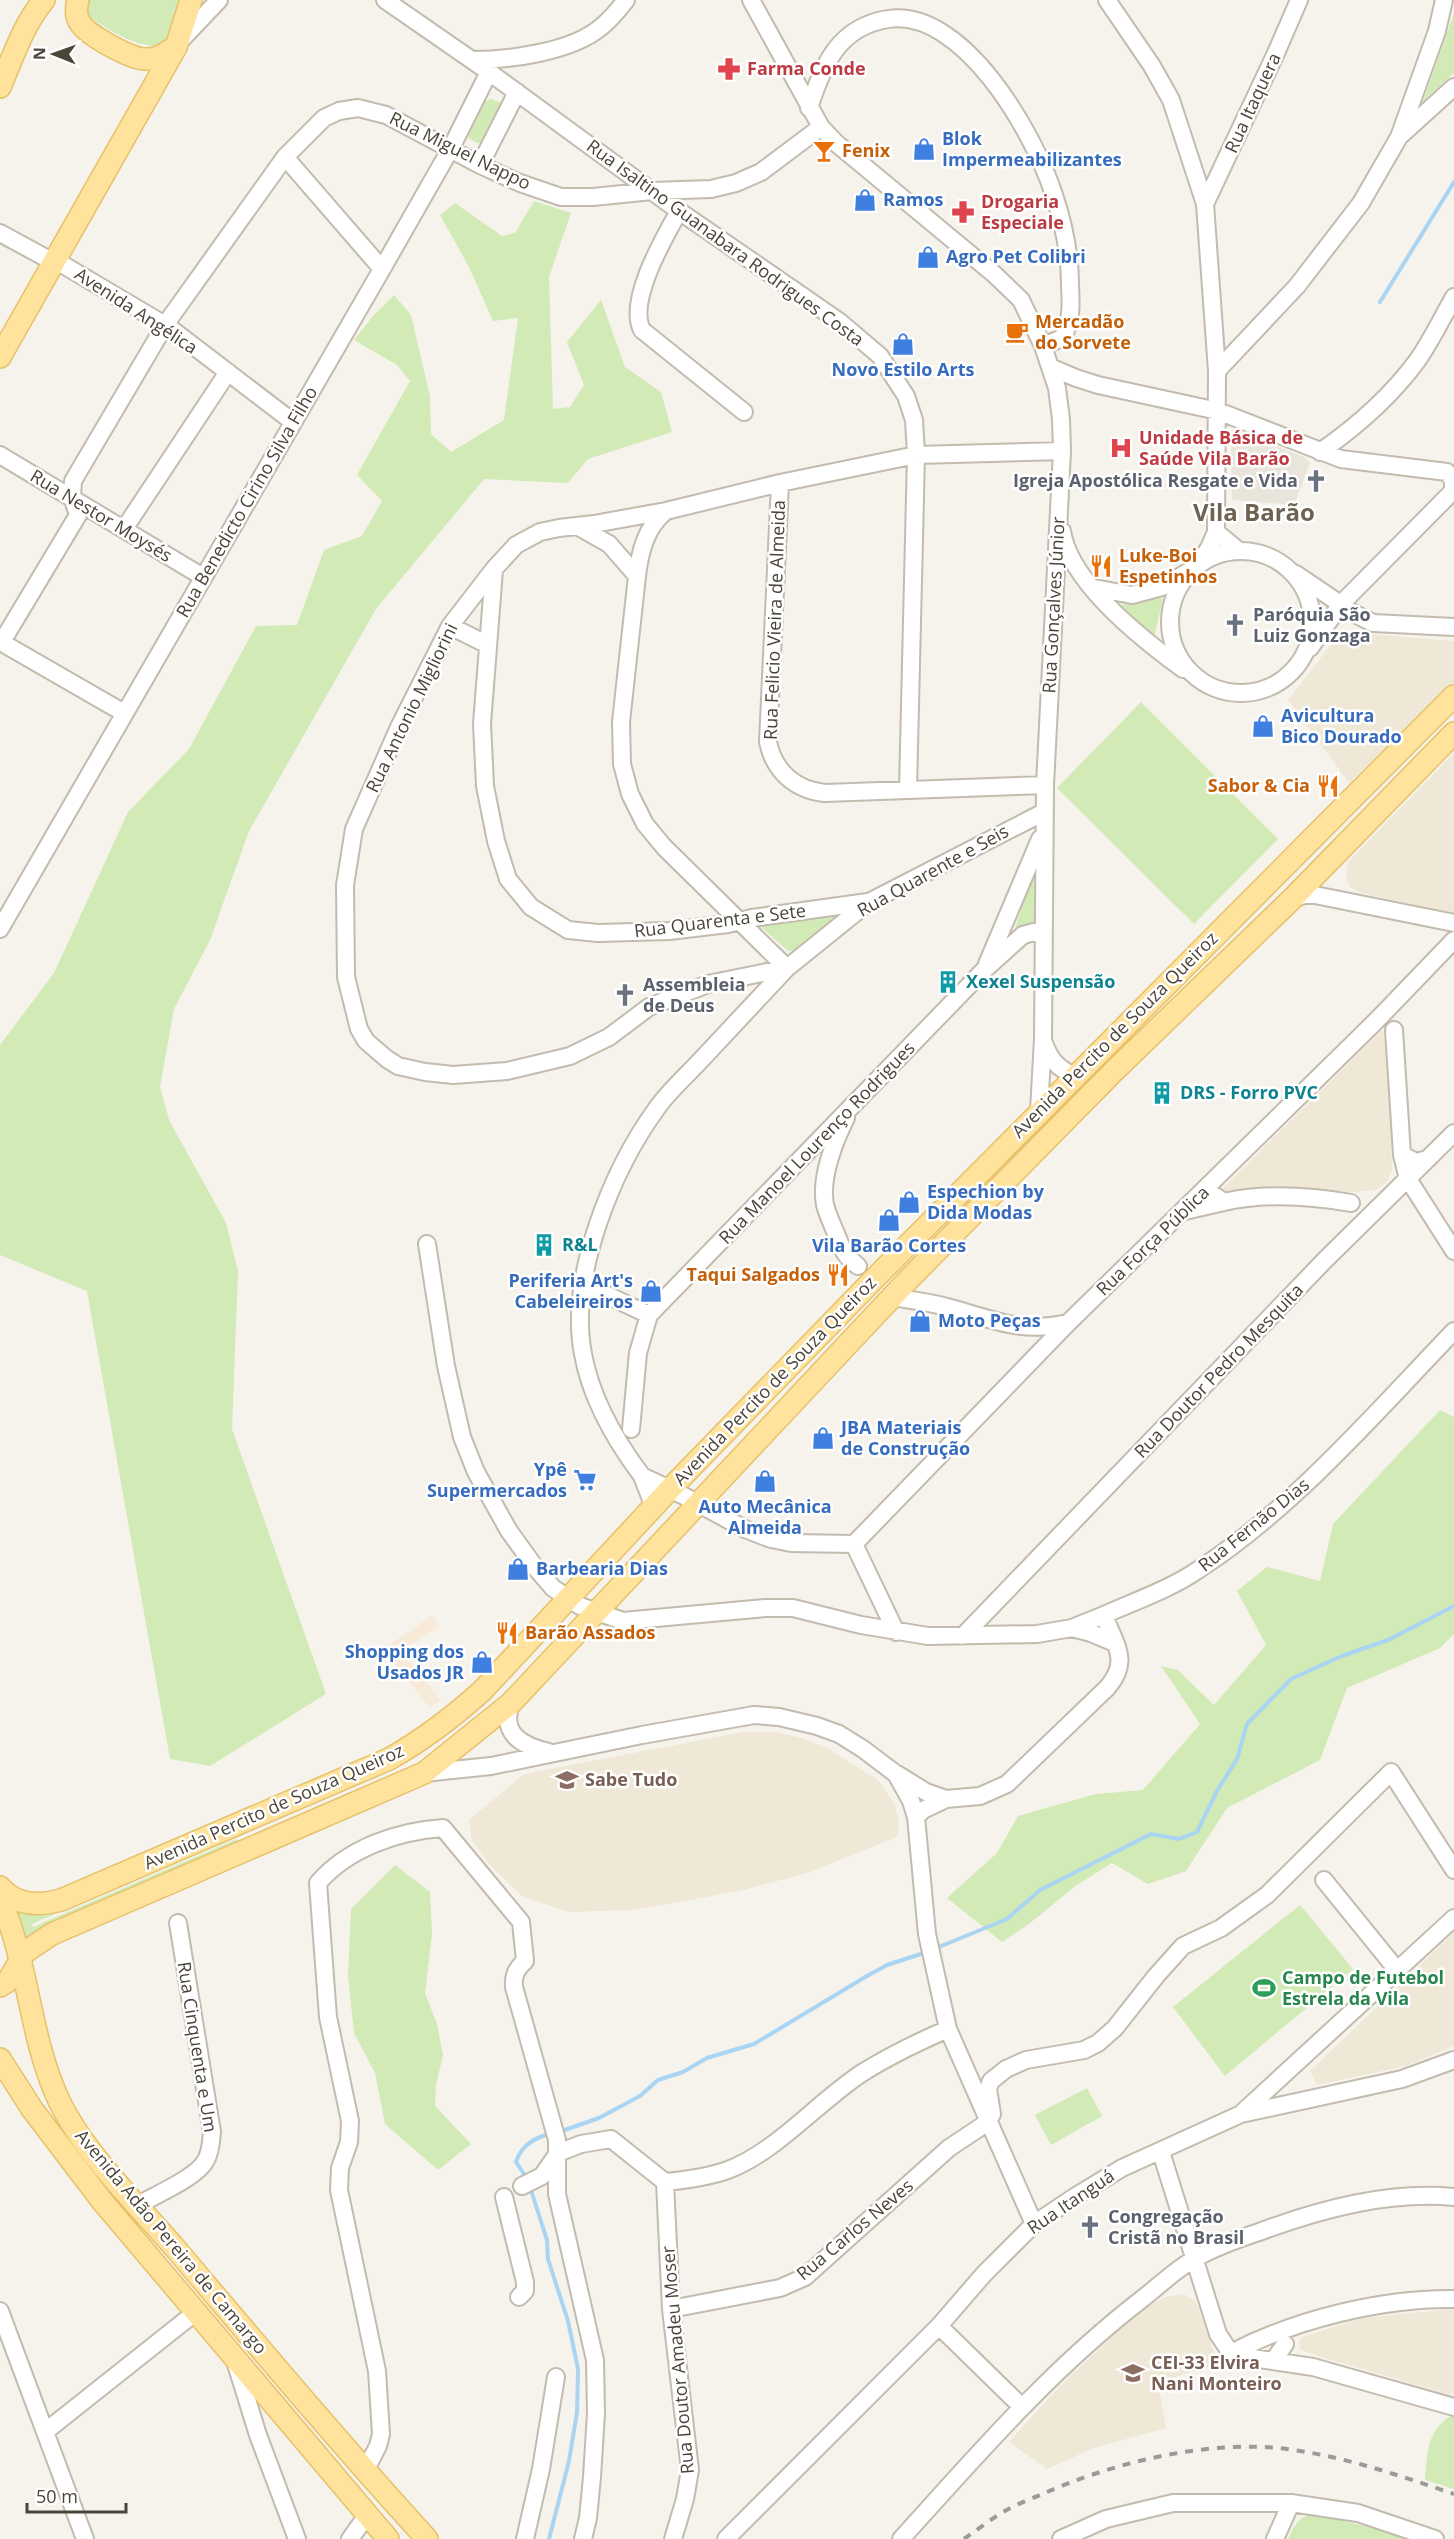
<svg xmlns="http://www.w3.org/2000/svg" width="1454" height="2539" font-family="'Open Sans',sans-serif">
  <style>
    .residential { fill: #eae5da }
    .commercial { fill: #f7ead8 }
    .education { fill: #efe8d6 }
    .green { fill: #d2eab5 }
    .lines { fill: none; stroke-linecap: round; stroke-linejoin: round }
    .stream { stroke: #a9d4f2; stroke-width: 4 }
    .minor-casing { stroke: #c2bbae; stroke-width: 20 }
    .major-casing { stroke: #e6c16a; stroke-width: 24 }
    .minor { stroke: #fff; stroke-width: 16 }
    .major { stroke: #ffe39c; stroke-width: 21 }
    .rail { stroke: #9a9a9a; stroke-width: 4; stroke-dasharray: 8 8; stroke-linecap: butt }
    .labels { text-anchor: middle; stroke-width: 5; stroke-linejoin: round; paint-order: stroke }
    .health-label { font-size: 18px; font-weight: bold; fill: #be3a42; stroke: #fff; text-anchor: start }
    .street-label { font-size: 18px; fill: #4b4439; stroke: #fff }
    .shop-label { font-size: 18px; font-weight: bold; fill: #366cbe; stroke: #fff; text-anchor: start }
    .food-label { font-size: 18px; font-weight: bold; fill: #c56008; stroke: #fff; text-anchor: start }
    .worship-label { font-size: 18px; font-weight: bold; fill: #5b616d; stroke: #fff; text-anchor: start }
    .culture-label { font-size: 18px; font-weight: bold; fill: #0d838f; stroke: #fff; text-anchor: start }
    .education-label { font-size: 18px; font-weight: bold; fill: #785e54; stroke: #fff; text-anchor: start }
    .leisure-label { font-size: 18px; font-weight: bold; fill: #27864d; stroke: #fff; text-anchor: start }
    .district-label { font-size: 24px; font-weight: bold; fill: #6e6250; stroke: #fff }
  </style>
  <rect width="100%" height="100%" fill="#f6f3ec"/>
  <path class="residential" d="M1242 433 1304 457 1310 463 1294 505 1232 500 1231 434Z"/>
  <path class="commercial" d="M432 1616 439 1626 401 1651 441 1700 430 1708 383 1649Z"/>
  <path class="education" d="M1341 632 1454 641V683L1349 783 1288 700Z
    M1454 753V914L1358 892 1350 887 1346 878 1348 862Z
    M1381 1031H1386L1392 1169 1388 1181 1376 1190 1352 1192 1268 1187 1225 1193 1222 1189Z
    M743 1732H775L802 1738 827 1748 878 1780 894 1803 899 1823 897 1837 807 1873 739 1891 634 1910 568 1912 522 1896 490 1865 472 1840 469 1820 524 1774Z
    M1454 1933V2046L1406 2066 1317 2085 1310 2071Z
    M1184 2294 1196 2302 1215 2355 1223 2363 1158 2382 1166 2428 1094 2448 1047 2469 1009 2442 1059 2387 1135 2315 1164 2297Z
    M1454 2309V2393H1444L1318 2356 1300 2349 1299 2342 1302 2337 1362 2318Z"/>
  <path class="green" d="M88 0H182L168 38 161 46C134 47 111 31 88 16L85 6Z
    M1454 13V73L1423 101Z
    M491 99 500 102 502 109 485 142 477 143 468 138 467 128 483 102Z
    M534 201 571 213 549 277 553 409 570 407 584 385 567 342 601 300 625 367 661 392 672 432 588 459 568 483 484 479 376 609 249 831 210 940 174 1009 160 1087 169 1120 226 1223 238 1271 232 1429 326 1694 210 1766 170 1759 87 1291 0 1255V1045L54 973 128 812 189 749 256 626 297 625 324 550 362 536 382 501 357 475 410 381 397 365 354 340 373 316 394 295 411 315 430 396 431 434 451 452 504 420 518 318 493 321 469 267 440 215 455 203 502 236 515 233Z
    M1158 598 1163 599 1154 638 1121 605Z
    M1141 702 1278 839 1194 924 1057 788Z
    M1039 857 1037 921 1014 931Z
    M833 914 835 920 794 951H788L759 925Z
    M1440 1410 1454 1417V1634L1440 1648 1347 1688 1320 1760 1227 1808 1186 1871 1148 1884 1112 1863 1074 1887 1029 1924 1002 1942 947 1898 997 1853 1018 1816 1096 1794 1143 1790 1200 1724 1161 1666 1178 1670 1214 1705 1266 1645 1237 1591 1267 1567 1320 1581 1333 1524Z
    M235 1836 32 1924 33 1927 237 1839 238 1841 28 1937 24 1938 12 1909 44 1914 59 1910Z
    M395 1865 430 1892 432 1935 425 1993 437 2024 443 2055 436 2085 435 2106 471 2144 438 2170 385 2124 375 2073 354 2033 348 1976 351 1909Z
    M1300 1905 1353 1969 1225 2076 1173 2007Z
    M1087 2088 1102 2116 1051 2145 1035 2115Z
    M1452 2415H1454V2489L1425 2480C1427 2453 1427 2430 1452 2415Z
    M1312 2514 1422 2539H1288C1294 2526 1298 2517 1312 2514Z"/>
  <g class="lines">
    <path class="stream" d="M1380 302 1454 182
      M934 1949 1007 1919 1040 1890 1151 1834 1179 1839 1197 1832 1217 1791 1237 1759 1247 1724 1291 1679 1342 1656 1388 1640 1454 1606
      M559 2132 599 2118 640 2096 658 2080 683 2072 707 2058 754 2044 867 1976 887 1965 927 1952
      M526 2177 516 2162C521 2146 534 2138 549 2134
      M530 2187 547 2240 548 2259 568 2321 578 2369 577 2412 569 2461 549 2539"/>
    <g class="minor-casing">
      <path id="minor" d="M385 0 489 72 679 211 840 322 880 356 906 396 914 420 916 455 908 789
        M751 0 821 127 836 143 994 274 1021 300 1043 346 1057 388 1061 419 1062 451 1045 785 1043 1039 1039 1111
        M1107 0 1152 66 1171 100 1205 204 1217 371 1216 532
        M180 41 219 0
        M472 60C509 60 572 52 601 27 610 20 619 9 626 0
        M809 108C823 65 838 27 888 19 963 8 1033 132 1053 192 1063 221 1070 254 1070 285 1071 303 1072 323 1062 338L1043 346
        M1401 135 1454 87
        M285 157 382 269
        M480 165 517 92
        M1205 204 1276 53 1299 0
        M679 211C664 238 627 301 642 330L744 412
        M0 233 46 258 55 260 170 328 293 422
        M1050 367 1076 378 1098 385 1218 411 1341 459 1447 472 1453 480V491
        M1217 371 1297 286 1361 203 1399 137 1437 31 1444 0
        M1320 452C1356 427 1391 396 1417 361 1431 341 1442 318 1454 297
        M0 455 203 577
        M780 483 768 742C774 771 795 790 825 793L1045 785
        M577 526 609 544 637 576
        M124 529 228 372
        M1062 531C1070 583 1143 640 1183 669
        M1170 622a71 71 0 1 1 142 0a71 71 0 1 1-142 0Z
        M494 570 482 724 485 786 496 841 508 879 531 907 568 930 598 933 669 931 728 924 752 918 868 902
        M1296 574 1355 614 1373 623 1454 627
        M1094 588 1132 595 1162 587 1195 568 1209 548 1216 532 1239 551
        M450 626 488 645
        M1310 648 1341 604 1454 490
        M124 713 6 645 3 640 78 515 72 497 73 481 165 325 285 157 324 118 339 111 358 108 386 115 480 165 520 183 561 197H593L652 191 711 189 736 183 761 172 821 127
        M1044 812 869 902 787 968 708 984 649 1007 609 1037 570 1056 507 1071 453 1075 425 1072 398 1066 387 1059 366 1041 359 1029 346 977 345 885 354 829 400 725 450 626 494 569 516 545 540 532 559 528 594 524 666 511 780 483 916 455 1062 451
        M1293 898 1305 895H1315L1454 923
        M0 929 382 269 451 148 489 72
        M987 964 1040 839
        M1394 1030 1402 1155
        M1044 1043C1050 1060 1058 1068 1074 1076
        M846 1118C834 1142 820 1178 825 1205 828 1216 833 1226 837 1236 842 1249 846 1258 858 1266
        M1428 1159 1416 1162 1402 1155 1408 1179 1454 1251
        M1224 1202C1264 1193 1311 1196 1351 1203
        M1185 1211 1224 1202 1215 1196
        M427 1244 446 1366 462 1437 476 1472 509 1531 535 1567 553 1588 580 1606 623 1621 765 1608H793L861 1625 928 1636 1037 1634 1072 1628 1104 1615
        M584 1284 649 1315
        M892 1297C910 1300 929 1302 947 1307 992 1319 1020 1334 1068 1323
        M631 1429 638 1353 649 1315 984 970 1023 935 1034 932 1043 936
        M642 1476C615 1440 591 1399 583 1354 568 1277 612 1170 657 1108 669 1091 686 1076 700 1061 729 1030 758 999 787 968L664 847 645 824 630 794 622 764 621 722 637 576C640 551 646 527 666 511
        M654 1507 642 1476 684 1496 745 1529 771 1539 791 1543 854 1544
        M854 1544 1068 1323 1377 1020 1454 940
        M854 1544 896 1632
        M1072 1628 1091 1633 1115 1643
        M963 1636 1325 1260 1454 1133
        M511 1703C500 1734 522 1746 549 1752
        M424 1773 491 1766 642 1735 754 1715 779 1717 817 1726 839 1734 863 1749 896 1774 911 1801 916 1817 927 1934 948 2029 1034 2224
        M897 1774 926 1792 946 1799 923 1810 916 1817
        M946 1799 980 1796 1007 1784 1107 1688C1131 1661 1115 1645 1104 1615 1133 1602 1172 1588 1198 1570 1296 1506 1374 1414 1454 1331
        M1324 1880 1397 1970
        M1243 2112 1454 1918
        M1161 2152 1218 2334 1228 2349 1246 2357 1313 2367 1454 2407
        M522 2186 542 2176 558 2153 581 2144 611 2139 665 2182
        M504 2197 525 2282V2291L519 2297
        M138 2205C155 2195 198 2177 206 2160 211 2151 211 2141 212 2132L178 1923
        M671 2309 780 2288 805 2277 949 2148 988 2122 992 2114 988 2089 991 2081 1006 2069 1026 2060 1084 2050 1098 2043 1115 2028 1156 1976 1183 1946 1221 1928 1267 1895 1391 1772 1454 1870
        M0 2311 85 2539
        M939 2326 1021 2406
        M1233 2352C1297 2319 1383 2298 1454 2299
        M1274 2360 1285 2344
        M235 2361 258 2435 297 2539
        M46 2431 196 2312
        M365 2471 378 2446 381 2434 377 2371 339 2190 340 2168 349 2142 350 2121 328 2017 318 1883C348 1848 398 1831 443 1828L521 1922 525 1961C516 1969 513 1976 514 1987L557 2140V2194L595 2360 596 2413 592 2477 588 2518 583 2539
        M350 2539 367 2515
        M525 2539 541 2469 556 2377
        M673 2539 685 2499 690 2470 671 2309 665 2182C687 2180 708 2177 728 2170 776 2152 819 2101 862 2073 889 2056 918 2042 948 2029
        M726 2539 939 2326 984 2274 1034 2224 1076 2196 1122 2168 1241 2114 1402 2079 1454 2060
        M901 2539C978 2454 1050 2370 1142 2299 1159 2286 1177 2268 1196 2258 1215 2247 1238 2239 1259 2232 1321 2209 1388 2191 1454 2197
        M1061 2539 1106 2519 1173 2503H1291L1358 2513 1435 2539
        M1275 2539 1291 2503"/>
    </g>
    <g class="major-casing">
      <path id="major" d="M78 0C76 8 75 16 80 23 87 35 131 59 145 59 157 60 166 53 175 47
        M0 87C13 57 23 25 44 0
        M0 357 176 47 191 0
        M0 1887C16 1906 39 1906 61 1900L389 1759C423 1740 453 1717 482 1691L670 1489 879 1274 1454 696
        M0 1899C28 1961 29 2032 56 2094 79 2148 136 2203 175 2248 258 2346 340 2444 427 2539
        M0 1986 8 1981 25 1952 52 1934 424 1773 511 1703 908 1280 1114 1071 1293 898 1454 733
        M0 2059 32 2109 102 2201 388 2539"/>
    </g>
    <use href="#minor" class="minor"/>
    <use href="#major" class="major"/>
    <path class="rail" d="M964 2539C977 2530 991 2519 1005 2511 1015 2505 1027 2500 1038 2496 1110 2463 1208 2439 1287 2449 1346 2457 1398 2475 1454 2494"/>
  </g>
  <defs>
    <g id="pharmacy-bare" transform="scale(1.8)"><path d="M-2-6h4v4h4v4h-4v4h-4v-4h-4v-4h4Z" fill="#e0444e" stroke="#fff" stroke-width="2.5" paint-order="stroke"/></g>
    <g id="shop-bare" transform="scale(1.8)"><path d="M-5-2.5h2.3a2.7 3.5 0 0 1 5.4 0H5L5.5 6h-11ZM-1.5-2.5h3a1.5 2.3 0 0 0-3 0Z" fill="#3f7fe0" stroke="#fff" stroke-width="2.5" paint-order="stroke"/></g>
    <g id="bar-bare" transform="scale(1.8)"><path d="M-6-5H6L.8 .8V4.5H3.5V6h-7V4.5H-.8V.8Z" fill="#e8710a" stroke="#fff" stroke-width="2.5" paint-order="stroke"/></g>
    <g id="cafe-bare" transform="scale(1.8)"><path d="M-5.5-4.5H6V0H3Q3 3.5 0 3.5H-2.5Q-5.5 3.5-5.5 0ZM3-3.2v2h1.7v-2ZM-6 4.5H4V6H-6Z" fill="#e8710a" stroke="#fff" stroke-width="2.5" paint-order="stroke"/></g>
    <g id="hospital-bare" transform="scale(1.8)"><path d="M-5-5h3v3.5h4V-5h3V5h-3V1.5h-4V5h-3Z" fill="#e0444e" stroke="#fff" stroke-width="2.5" paint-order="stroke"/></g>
    <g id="church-bare" transform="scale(1.8)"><path d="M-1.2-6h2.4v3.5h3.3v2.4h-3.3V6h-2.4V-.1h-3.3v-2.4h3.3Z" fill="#6b7280" stroke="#fff" stroke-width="2.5" paint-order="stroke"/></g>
    <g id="restaurant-bare" transform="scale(1.8)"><path d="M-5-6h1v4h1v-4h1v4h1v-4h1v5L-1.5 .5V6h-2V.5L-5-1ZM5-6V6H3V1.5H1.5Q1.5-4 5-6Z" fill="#e8710a" stroke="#fff" stroke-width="2.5" paint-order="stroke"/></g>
    <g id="building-bare" transform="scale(1.8)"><path d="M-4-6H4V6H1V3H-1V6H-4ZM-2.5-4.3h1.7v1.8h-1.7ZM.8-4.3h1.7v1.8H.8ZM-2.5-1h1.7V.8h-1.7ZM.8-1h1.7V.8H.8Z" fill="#0f9aa8" stroke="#fff" stroke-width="2.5" paint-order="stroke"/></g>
    <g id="supermarket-bare" transform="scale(1.8)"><path d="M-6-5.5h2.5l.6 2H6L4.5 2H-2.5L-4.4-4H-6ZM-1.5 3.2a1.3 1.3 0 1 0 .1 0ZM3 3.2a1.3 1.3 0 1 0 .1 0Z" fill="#3f7fe0" stroke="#fff" stroke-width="2.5" paint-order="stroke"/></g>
    <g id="school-bare" transform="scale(1.8)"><path d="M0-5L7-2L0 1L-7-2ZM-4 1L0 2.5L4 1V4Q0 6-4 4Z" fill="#8d6e63" stroke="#fff" stroke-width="2.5" paint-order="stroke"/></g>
    <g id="stadium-bare" transform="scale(1.8)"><path d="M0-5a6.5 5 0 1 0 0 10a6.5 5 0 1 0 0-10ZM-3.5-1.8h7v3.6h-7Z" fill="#2e9e5b" stroke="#fff" stroke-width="2.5" paint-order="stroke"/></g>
  </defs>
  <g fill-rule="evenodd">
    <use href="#pharmacy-bare" x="729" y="69"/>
    <use href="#shop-bare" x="924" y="149"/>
    <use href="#bar-bare" x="824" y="151"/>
    <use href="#shop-bare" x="865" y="200"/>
    <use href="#pharmacy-bare" x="963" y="212"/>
    <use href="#shop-bare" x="928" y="257"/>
    <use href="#cafe-bare" x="1017" y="332"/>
    <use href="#shop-bare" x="903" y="344"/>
    <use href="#hospital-bare" x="1121" y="448"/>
    <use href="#church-bare" x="1316" y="481"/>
    <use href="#restaurant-bare" x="1101" y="566"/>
    <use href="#church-bare" x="1235" y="625"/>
    <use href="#shop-bare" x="1263" y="726"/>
    <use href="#restaurant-bare" x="1328" y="786"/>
    <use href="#building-bare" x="948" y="982"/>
    <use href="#church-bare" x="625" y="995"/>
    <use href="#building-bare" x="1162" y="1093"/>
    <use href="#shop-bare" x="909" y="1202"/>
    <use href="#shop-bare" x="889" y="1220"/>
    <use href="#building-bare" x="544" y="1245"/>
    <use href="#restaurant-bare" x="838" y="1275"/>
    <use href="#shop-bare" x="651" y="1291"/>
    <use href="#shop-bare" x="920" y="1321"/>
    <use href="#shop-bare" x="823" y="1438"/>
    <use href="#supermarket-bare" x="585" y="1480"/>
    <use href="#shop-bare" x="765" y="1481"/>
    <use href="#shop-bare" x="518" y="1569"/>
    <use href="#restaurant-bare" x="507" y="1633"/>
    <use href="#shop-bare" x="482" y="1662"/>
    <use href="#school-bare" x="567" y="1780"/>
    <use href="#stadium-bare" x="1264" y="1988"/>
    <use href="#church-bare" x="1090" y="2227"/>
    <use href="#school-bare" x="1133" y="2373"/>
  </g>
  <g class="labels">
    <g class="health-label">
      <text x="747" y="75">Farma Conde</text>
      <text x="981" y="208">Drogaria<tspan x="981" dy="21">Especiale</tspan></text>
      <text x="1139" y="444">Unidade Básica de<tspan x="1139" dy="21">Saúde Vila Barão</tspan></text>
    </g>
    <g class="street-label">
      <text transform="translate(1253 103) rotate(-65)" y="6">Rua Itaquera</text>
      <text transform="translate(460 151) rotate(26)" y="6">Rua Miguel Nappo</text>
      <text transform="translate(725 243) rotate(36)" y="6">Rua Isaltino Guanabara Rodrigues Costa</text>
      <text transform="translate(136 311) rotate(33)" y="6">Avenida Angélica</text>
      <text transform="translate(247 502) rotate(-60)" y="6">Rua Benedicto Cirino Silva Filho</text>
      <text transform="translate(101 516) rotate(31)" y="6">Rua Nestor Moysés</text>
      <text transform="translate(1054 605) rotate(-87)" y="6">Rua Gonçalves Júnior</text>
      <text transform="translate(775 620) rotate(-88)" y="6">Rua Felicio Vieira de Almeida</text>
      <text transform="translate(412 708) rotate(-64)" y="6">Rua Antonio Migliorini</text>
      <text transform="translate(933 871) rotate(-29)" y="6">Rua Quarente e Seis</text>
      <text transform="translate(720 921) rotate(-7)" y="6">Rua Quarenta e Sete</text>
      <text transform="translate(1115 1035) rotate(-45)" y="6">Avenida Percito de Souza Queiroz</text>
      <text transform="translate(817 1143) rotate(-46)" y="6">Rua Manoel Lourenço Rodrigues</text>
      <text transform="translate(1153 1241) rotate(-44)" y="6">Rua Força Pública</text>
      <text transform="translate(1219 1371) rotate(-46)" y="6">Rua Doutor Pedro Mesquita</text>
      <text transform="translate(775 1381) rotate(-46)" y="6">Avenida Percito de Souza Queiroz</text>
      <text transform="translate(1254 1525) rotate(-39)" y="6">Rua Fernão Dias</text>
      <text transform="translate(274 1807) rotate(-24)" y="6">Avenida Percito de Souza Queiroz</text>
      <text transform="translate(197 2047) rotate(81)" y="6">Rua Cinquenta e Um</text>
      <text transform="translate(1071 2202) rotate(-34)" y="6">Rua Itanguá</text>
      <text transform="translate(855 2230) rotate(-40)" y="6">Rua Carlos Neves</text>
      <text transform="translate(171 2242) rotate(50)" y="6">Avenida Adão Pereira de Camargo</text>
      <text transform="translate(678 2360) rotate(-95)" y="6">Rua Doutor Amadeu Moser</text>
    </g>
    <g class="shop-label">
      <text x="942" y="145">Blok<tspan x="942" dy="21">Impermeabilizantes</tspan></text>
      <text x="883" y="206">Ramos</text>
      <text x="946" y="263">Agro Pet Colibri</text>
      <text x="903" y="376" text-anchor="middle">Novo Estilo Arts</text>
      <text x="1281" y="722">Avicultura<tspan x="1281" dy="21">Bico Dourado</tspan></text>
      <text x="927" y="1198">Espechion by<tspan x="927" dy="21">Dida Modas</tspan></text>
      <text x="889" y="1252" text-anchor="middle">Vila Barão Cortes</text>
      <text x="633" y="1287" text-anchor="end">Periferia Art's<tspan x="633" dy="21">Cabeleireiros</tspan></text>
      <text x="938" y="1327">Moto Peças</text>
      <text x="841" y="1434">JBA Materiais<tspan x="841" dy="21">de Construção</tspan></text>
      <text x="567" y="1476" text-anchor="end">Ypê<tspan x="567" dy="21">Supermercados</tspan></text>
      <text x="765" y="1513" text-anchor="middle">Auto Mecânica<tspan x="765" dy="21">Almeida</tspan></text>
      <text x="536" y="1575">Barbearia Dias</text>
      <text x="464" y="1658" text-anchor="end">Shopping dos<tspan x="464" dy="21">Usados JR</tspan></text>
    </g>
    <g class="food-label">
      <text x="842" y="157">Fenix</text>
      <text x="1035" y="328">Mercadão<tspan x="1035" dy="21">do Sorvete</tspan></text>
      <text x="1119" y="562">Luke-Boi<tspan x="1119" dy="21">Espetinhos</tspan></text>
      <text x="1310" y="792" text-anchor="end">Sabor &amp; Cia</text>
      <text x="820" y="1281" text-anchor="end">Taqui Salgados</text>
      <text x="525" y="1639">Barão Assados</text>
    </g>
    <g class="worship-label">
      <text x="1298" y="487" text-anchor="end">Igreja Apostólica Resgate e Vida</text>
      <text x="1253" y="621">Paróquia São<tspan x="1253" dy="21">Luiz Gonzaga</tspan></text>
      <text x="643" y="991">Assembleia<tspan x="643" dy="21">de Deus</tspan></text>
      <text x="1108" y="2223">Congregação<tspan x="1108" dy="21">Cristã no Brasil</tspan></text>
    </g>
    <g class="culture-label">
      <text x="966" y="988">Xexel Suspensão</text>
      <text x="1180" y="1099">DRS - Forro PVC</text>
      <text x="562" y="1251">R&amp;L</text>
    </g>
    <g class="education-label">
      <text x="585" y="1786">Sabe Tudo</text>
      <text x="1151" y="2369">CEI-33 Elvira<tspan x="1151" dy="21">Nani Monteiro</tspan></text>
    </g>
    <g class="leisure-label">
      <text x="1282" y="1984">Campo de Futebol<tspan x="1282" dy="21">Estrela da Vila</tspan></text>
    </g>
    <g class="district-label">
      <text x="1254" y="521">Vila Barão</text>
    </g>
  </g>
  <g transform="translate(54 54) rotate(271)" stroke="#ffffff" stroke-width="4.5" paint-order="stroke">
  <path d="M0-4.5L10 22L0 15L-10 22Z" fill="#4b4439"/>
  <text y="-9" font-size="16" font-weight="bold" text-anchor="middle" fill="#4b4439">N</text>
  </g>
  <path d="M27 2503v9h99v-9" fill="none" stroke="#4b4439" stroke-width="3"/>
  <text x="36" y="2503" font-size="18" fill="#4b4439" stroke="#ffffff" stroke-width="4.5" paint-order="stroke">50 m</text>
</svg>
